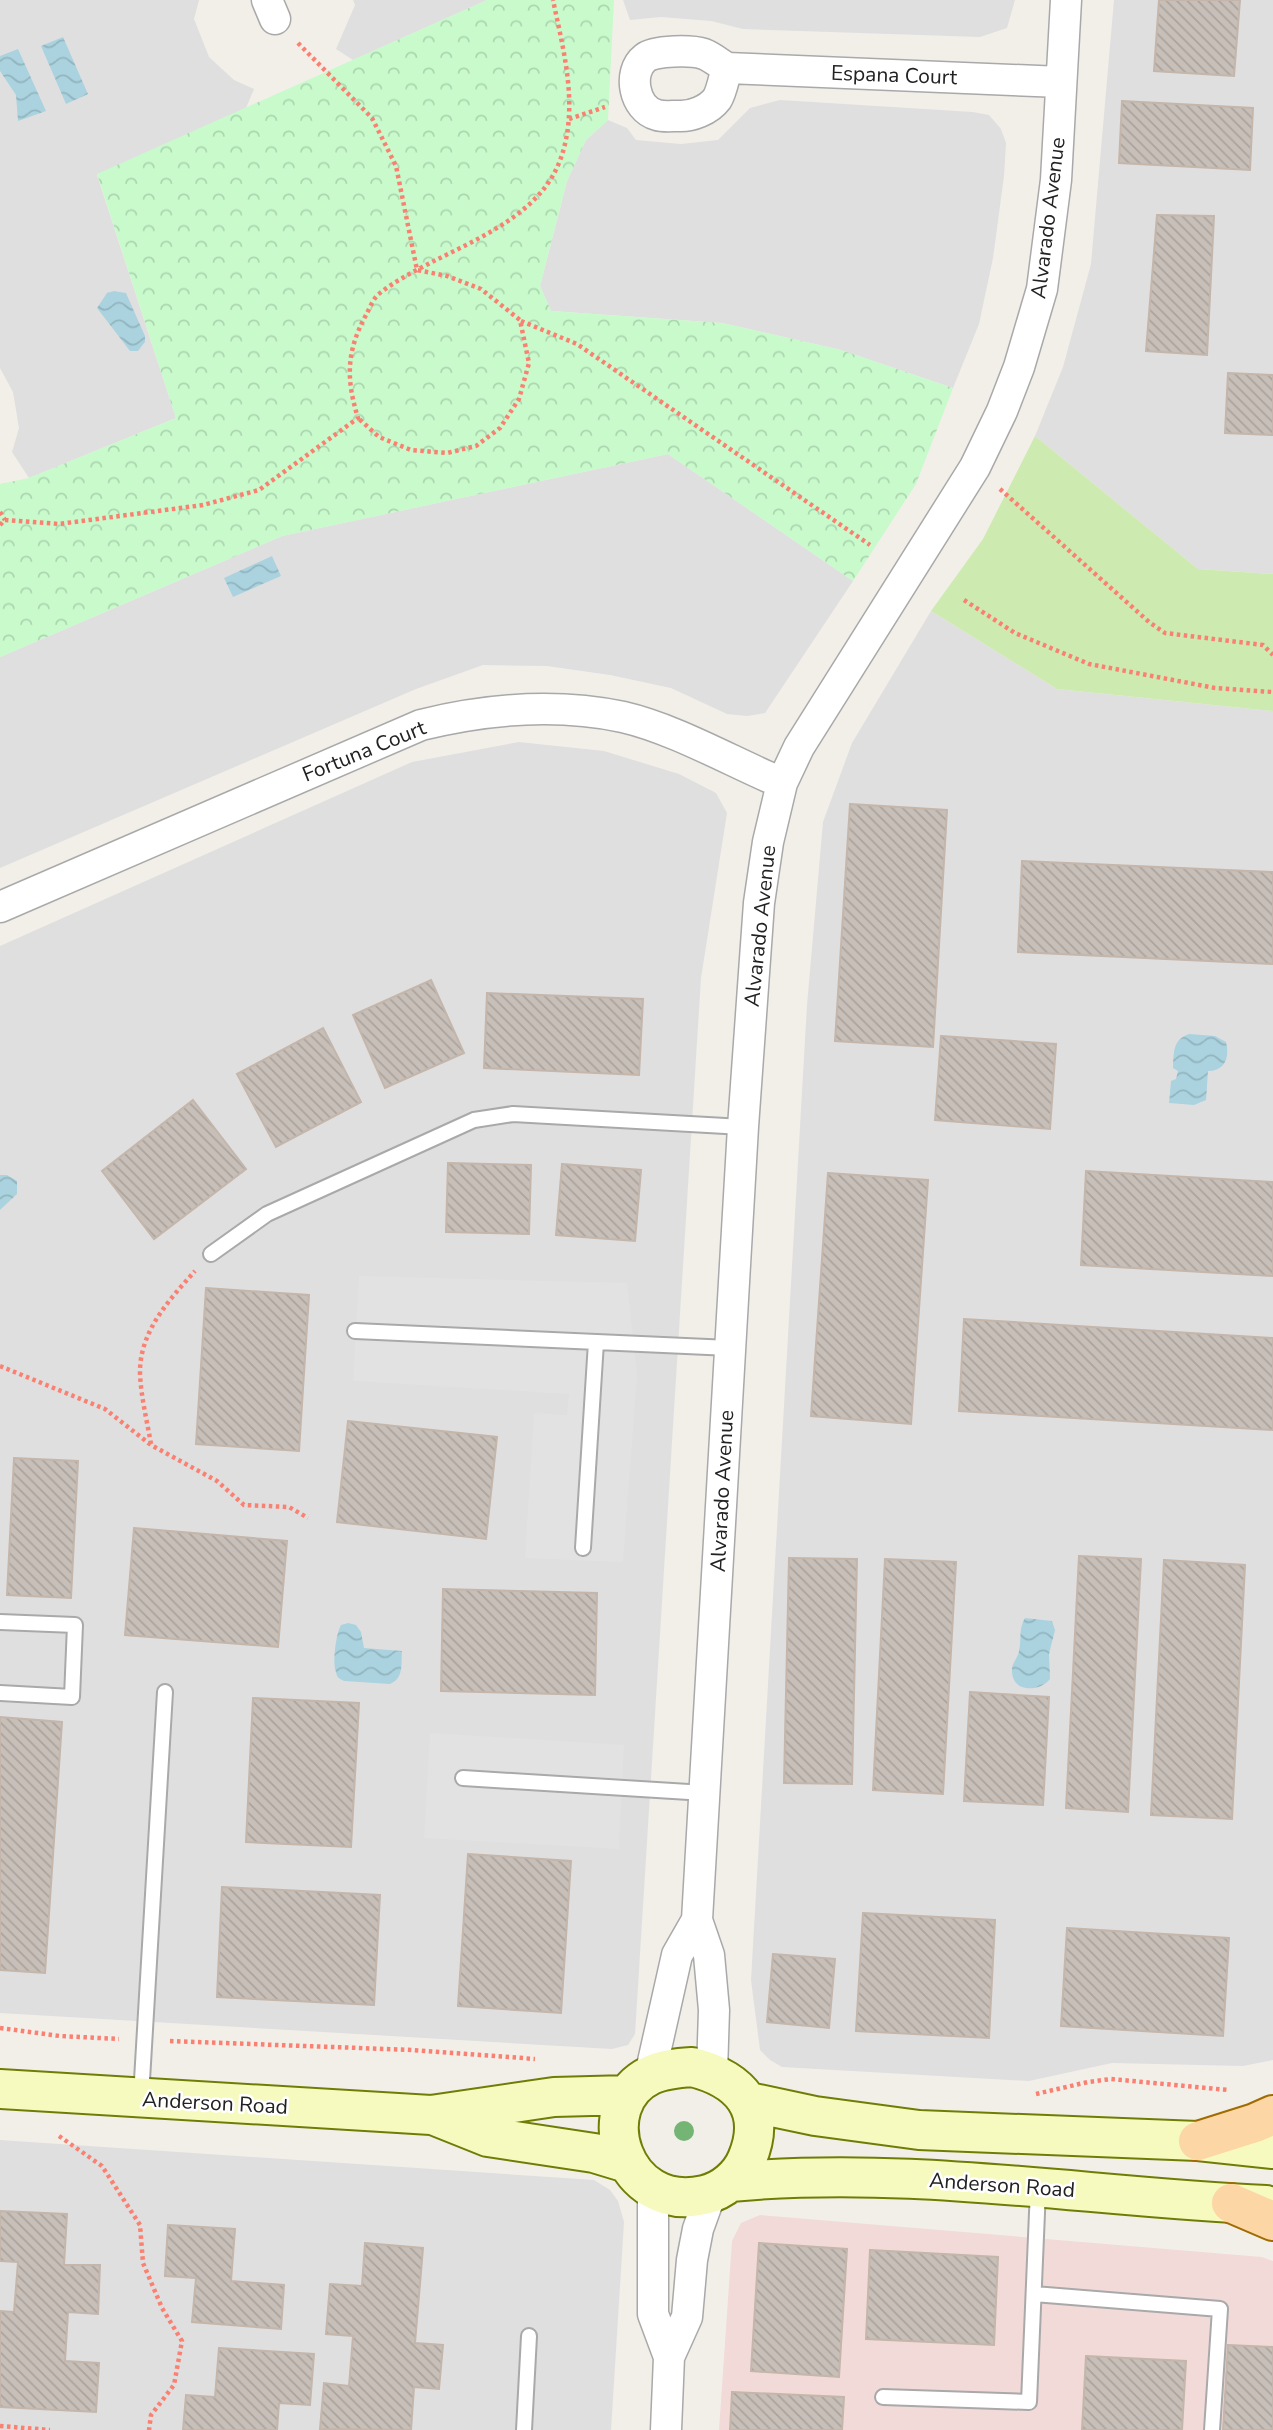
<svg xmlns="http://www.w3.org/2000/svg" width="1273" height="2430" font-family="'Nunito Sans',sans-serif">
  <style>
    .residential { fill: #e0dfdf }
    .commercial { fill: #f2dad9 }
    .grass { fill: #cdebb0 }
    .park { fill: url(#park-crowns) }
    .parking { fill: #e2e2e2 }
    .water { fill: url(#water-waves) }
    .building { fill: url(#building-back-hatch); stroke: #c4b6ab; stroke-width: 2 }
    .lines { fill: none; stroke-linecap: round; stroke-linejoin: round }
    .lane-casing { stroke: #a9a9a9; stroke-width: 18 }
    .street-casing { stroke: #a9a9a9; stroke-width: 33 }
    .secondary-casing { stroke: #707d05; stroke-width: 42 }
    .primary-casing { stroke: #a06b00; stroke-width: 42 }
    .path { stroke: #fa8072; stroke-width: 4.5; stroke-dasharray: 3.5 3.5; stroke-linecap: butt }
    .lane { stroke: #fff; stroke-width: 14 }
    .street { stroke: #fff; stroke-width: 30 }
    .secondary { stroke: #f7fabf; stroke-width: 38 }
    .primary { stroke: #fcd6a4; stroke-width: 38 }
    .tree { fill: #74b475 }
    .labels { text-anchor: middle; stroke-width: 5; stroke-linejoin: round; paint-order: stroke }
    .street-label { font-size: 21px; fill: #222; stroke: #fff }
  </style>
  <defs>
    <pattern id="park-crowns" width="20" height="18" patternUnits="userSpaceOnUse" patternTransform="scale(1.75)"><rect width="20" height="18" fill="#c8facc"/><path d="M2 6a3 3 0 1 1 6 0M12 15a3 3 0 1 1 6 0" fill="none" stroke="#acd6af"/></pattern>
    <pattern id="water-waves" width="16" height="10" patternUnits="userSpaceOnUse" patternTransform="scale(1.75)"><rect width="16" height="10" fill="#aad3df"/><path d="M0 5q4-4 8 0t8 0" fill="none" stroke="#92b5bf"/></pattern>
    <pattern id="building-back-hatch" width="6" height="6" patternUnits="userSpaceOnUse" patternTransform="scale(1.75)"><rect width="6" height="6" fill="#c7bfb8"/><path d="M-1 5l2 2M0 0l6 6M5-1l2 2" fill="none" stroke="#aba49e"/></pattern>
  </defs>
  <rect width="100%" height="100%" fill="#f2efe9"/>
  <path class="residential" d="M0 0H199L194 19 209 57 234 80 254 89 246 108 97 175 176 418 29 478 12 452 19 428 13 392 0 368Z
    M353 0H487L353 60 336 49 355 5Z
    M623 0H1015L1007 28 980 37 743 29 711 21 661 17 630 20Z
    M1114 0H1273V574L1198 569 1035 436 1063 367 1091 264Z
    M780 100 973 112 989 115 1001 129 1006 143 1004 176 993 258 979 324 953 388 841 350 722 323 551 311 540 286 567 181 586 140 608 120 627 128 636 140 681 144 718 140 750 108Z
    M668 454 853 581 765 713 747 716 727 714 671 688 610 675 547 666 483 665 416 689 0 868V657L282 536Z
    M931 611 1057 689 1273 711V2060L1243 2066 1112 2063 1029 2081 782 2067 770 2060 760 2050 751 1980 807 1005 823 822 852 743Z
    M519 742 604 751 679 774 716 793 727 813 701 978 635 2034 628 2045 612 2049 0 2013V946L412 762Z
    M0 2140 594 2180 610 2190 618 2201 624 2222 611 2430H0Z"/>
  <path class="commercial" d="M760 2215 1262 2257 1273 2261V2430H719L732 2241 741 2223Z"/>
  <path class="grass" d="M1035 436 1198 569 1273 574V711L1057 689 931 611 983 539Z"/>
  <path class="park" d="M487 0H614L608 120 586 140 567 181 540 286 551 311 722 323 841 350 953 388 916 484 853 581 668 454 282 536 0 657V484L29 478 176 418 97 174Z"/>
  <path class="parking" d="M359 1276 627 1283 637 1374 623 1562 525 1558 534 1413 567 1415 569 1394 353 1381Z
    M430 1733 624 1745 619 1849 424 1838Z"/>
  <path class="water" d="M63 37 88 94 66 104 41 46Z
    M18 49 46 111 18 121 16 95 0 71V56Z
    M114 291 126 293 145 336V342L138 351H130L97 308 107 293Z
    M272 556 281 576 233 597 224 578Z
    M1189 1034 1215 1036 1226 1042C1230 1057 1225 1071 1208 1071L1206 1100 1194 1105 1169 1103 1171 1081 1176 1079 1178 1071 1173 1068C1174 1053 1172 1040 1189 1034Z
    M0 1175H7L17 1181V1194L0 1210Z
    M1025 1618 1052 1621 1055 1630 1049 1654 1050 1679C1040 1692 1013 1693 1012 1672 1011 1664 1018 1658 1019 1651 1022 1638 1018 1630 1025 1618Z
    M348 1623 356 1625 361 1632 364 1648 402 1651C401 1665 404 1678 390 1684L344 1681C339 1678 337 1678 336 1672 332 1664 336 1633 341 1625Z"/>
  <path class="building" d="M1159 0H1240L1234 76 1154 71Z
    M1122 101 1253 108 1250 170 1119 163Z
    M1157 215 1214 216 1207 355 1146 351Z
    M1228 373 1273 375V435L1225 433Z
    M850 804 947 810 933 1047 835 1041Z
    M1022 861 1273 872V964L1018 952Z
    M431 980 464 1053 385 1088 353 1015Z
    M487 993 643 999 639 1075 484 1068Z
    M323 1028 361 1102 276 1147 237 1074Z
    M941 1036 1056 1044 1050 1129 935 1120Z
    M193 1100 246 1169 154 1239 102 1171Z
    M448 1163 531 1165 529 1234 446 1232Z
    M562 1164 641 1170 635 1241 556 1235Z
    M1086 1171 1273 1182V1276L1081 1265Z
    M828 1173 928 1180 911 1424 811 1416Z
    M206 1288 309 1295 299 1451 196 1444Z
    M964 1319 1273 1338V1430L959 1411Z
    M348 1421 497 1437 486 1539 337 1522Z
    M14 1458 78 1461 71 1598 7 1595Z
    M134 1528 287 1541 278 1647 125 1635Z
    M1079 1556 1141 1559 1128 1812 1066 1808Z
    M789 1558 857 1559 852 1784 784 1783Z
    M885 1559 956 1562 943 1794 873 1790Z
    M1164 1560 1245 1565 1232 1819 1151 1815Z
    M443 1589 597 1593 595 1695 441 1691Z
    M970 1692 1049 1697 1043 1805 964 1801Z
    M253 1698 359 1703 351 1847 246 1842Z
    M0 1717 62 1722 45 1973 0 1970Z
    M468 1854 571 1861 561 2013 458 2006Z
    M222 1887 380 1895 374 2005 217 1997Z
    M863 1913 995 1920 989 2038 856 2031Z
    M1067 1928 1229 1938 1223 2036 1061 2026Z
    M773 1954 835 1959 829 2028 767 2022Z
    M0 2211 67 2214 64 2265H100L98 2314 68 2312 65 2361 99 2363 96 2412 0 2407V2311L14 2312 18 2262 0 2261Z
    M168 2225 235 2229 231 2281 284 2285 281 2329 192 2322 196 2278 165 2276Z
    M365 2243 423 2248 415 2343 443 2345 439 2389 414 2387 411 2430 320 2429 324 2383 349 2386 353 2336 326 2334 330 2284 362 2286Z
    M759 2243 847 2249 839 2377 751 2371Z
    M870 2250 998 2257 994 2345 866 2339Z
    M1228 2345 1273 2347V2430H1223Z
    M219 2348 314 2354 310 2405 279 2403 277 2430H183L186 2395 215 2397Z
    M1086 2356 1186 2361 1182 2430H1082Z
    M732 2392 844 2397 842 2430H730Z"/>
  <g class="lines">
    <g class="lane-casing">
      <path id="lane" d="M211 1254 267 1214 474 1120 513 1114 743 1127
        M355 1331 730 1348
        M583 1548 596 1342
        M0 1622 75 1625 72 1697 0 1693
        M463 1778 705 1793
        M141 2097 165 1692
        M1034 2294 1220 2309 1212 2430
        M883 2397 1029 2402 1038 2189
        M524 2430 529 2336"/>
    </g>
    <g class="street-casing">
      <path id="street" d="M267 0 275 19
        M727 68C724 77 722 91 717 99 709 110 691 117 678 116 672 116 663 117 657 115 634 109 627 72 645 58 655 50 692 50 704 54 712 57 720 64 727 68L1061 82
        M0 907 421 725C486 709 556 703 623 717 675 729 732 762 782 783
        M712 2072 714 2010 709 1955 697 1920 743 1127 759 903 768 842 782 783 799 747 975 467 1002 411 1019 367 1042 289 1056 180 1066 0
        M650 2075 677 1955 697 1920
        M653 2190V2314L669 2357 666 2430
        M669 2357 687 2317 692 2260 698 2229 711 2193"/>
    </g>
    <g class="secondary-casing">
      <path id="secondary" d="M692 2067C740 2079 768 2109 747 2159 740 2176 723 2191 704 2195 622 2214 589 2104 651 2075 664 2069 678 2068 692 2067Z
        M0 2089 431 2115 554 2097 628 2095
        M749 2102 815 2116 919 2130 1198 2141 1273 2149
        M433 2115 488 2137 594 2153 627 2163
        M730 2182C909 2165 1087 2197 1266 2205"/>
    </g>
    <g class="primary-casing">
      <path id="primary" d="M1198 2141 1255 2123 1273 2115
        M1231 2203 1273 2221"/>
    </g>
    <path class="path" d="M298 43 372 118 396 166 417 270 447 276 481 289 520 320 529 363 519 399 500 428 476 446 447 453 411 450 379 437 358 418
      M569 119 605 107
      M521 321 577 344 870 545
      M1000 489 1149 622 1165 633 1263 645 1273 655
      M0 512 5 520
      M0 525 5 520 59 524 203 505 259 490 358 418C346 379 346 352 366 315 370 308 373 298 380 293 434 251 531 232 559 163 580 110 564 53 553 0
      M964 600 1015 633 1089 664 1215 688 1273 692
      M0 1366 105 1409 151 1445 217 1481 244 1505 289 1507 308 1518
      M151 1444C147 1421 141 1397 140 1374 139 1332 169 1300 195 1271
      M0 2028 60 2036 119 2039
      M170 2041 413 2050 535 2059
      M1036 2094 1088 2082 1111 2079 1228 2090
      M59 2136 102 2166 140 2225 143 2263 162 2308 182 2341 174 2385 151 2415 149 2430
      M0 2426 50 2430"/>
    <use href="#lane" class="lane"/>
    <use href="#street" class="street"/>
    <use href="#secondary" class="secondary"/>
    <use href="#primary" class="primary"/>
  </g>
  <circle class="tree" cx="684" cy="2131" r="10"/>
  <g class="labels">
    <g class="street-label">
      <text transform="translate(894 75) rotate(2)" y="7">Espana Court</text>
      <text transform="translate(1048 218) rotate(-83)" y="7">Alvarado Avenue</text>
      <text transform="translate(364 751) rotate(-22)" y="7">Fortuna Court</text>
      <text transform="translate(760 926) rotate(-84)" y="7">Alvarado Avenue</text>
      <text transform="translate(722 1491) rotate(-87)" y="7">Alvarado Avenue</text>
      <text transform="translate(215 2103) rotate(3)" y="7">Anderson Road</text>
      <text transform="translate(1002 2185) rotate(4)" y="7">Anderson Road</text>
    </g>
  </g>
</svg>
